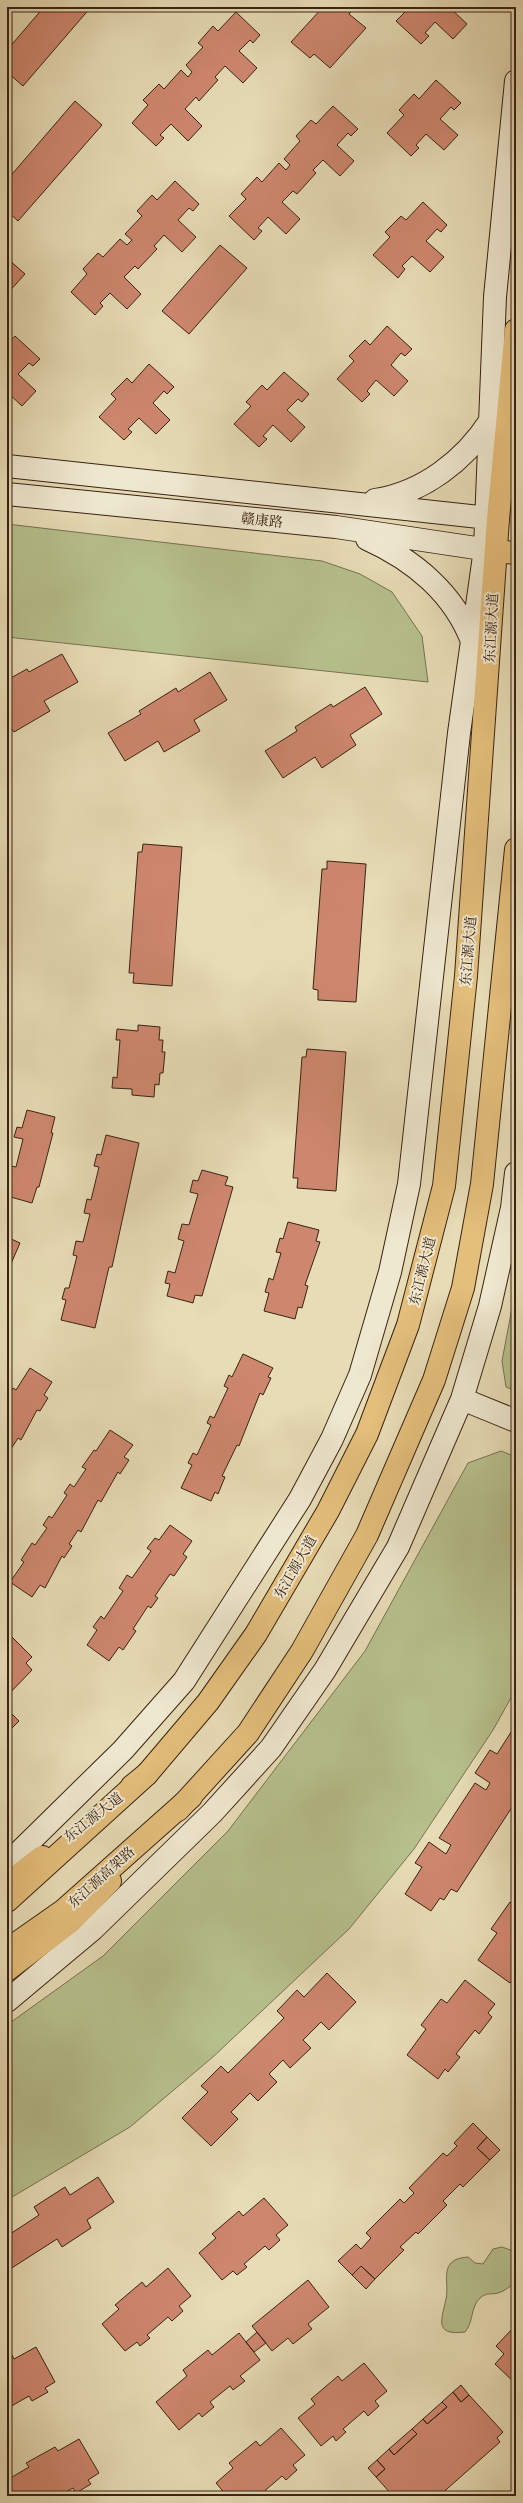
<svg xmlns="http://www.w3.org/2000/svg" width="523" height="2503" font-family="'EB Garamond','Noto Serif SC',serif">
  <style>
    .green { fill: #b6c08d; stroke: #787150 }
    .building { fill: #ce876f; stroke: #3a2213 }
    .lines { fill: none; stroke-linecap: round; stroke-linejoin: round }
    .secondary-casing { stroke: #3a2213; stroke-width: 24 }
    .primary-casing { stroke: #3a2213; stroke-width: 24 }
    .highway-casing { stroke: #3a2213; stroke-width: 24 }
    .secondary { stroke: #efe8d0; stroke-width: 22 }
    .primary { stroke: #e4be7b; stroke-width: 22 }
    .highway { stroke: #e4be7b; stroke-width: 22 }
    .labels { text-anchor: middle; stroke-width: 4; stroke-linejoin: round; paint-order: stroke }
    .street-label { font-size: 14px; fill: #3a2213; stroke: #efe8d0 }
  </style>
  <rect width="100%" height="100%" fill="#e7dcb6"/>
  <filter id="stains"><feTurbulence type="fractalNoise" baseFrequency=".005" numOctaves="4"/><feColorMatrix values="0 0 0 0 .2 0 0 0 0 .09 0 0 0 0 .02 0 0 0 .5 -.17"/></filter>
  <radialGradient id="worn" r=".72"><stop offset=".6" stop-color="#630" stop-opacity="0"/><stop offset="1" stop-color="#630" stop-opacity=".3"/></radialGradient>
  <path class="green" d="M7 524 322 561 360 574 392 592 422 636 428 682 7 637Z
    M516 1287V1391L506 1387 502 1361Z
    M501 1451 516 1457V1689L493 1730 414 1849 349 1929 214 2056 130 2127 7 2200V2025L103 1956 228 1831 365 1651 468 1463Z
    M502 2247 516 2252V2281C511 2286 505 2291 498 2293 490 2295 487 2292 480 2298 470 2308 474 2321 465 2332 433 2336 442 2319 446 2299 450 2282 437 2259 468 2257L475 2263 483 2264 493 2249Z"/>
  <path class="building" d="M44 7H91L23 86 7 72V50Z
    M323 7H351L353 9 349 14 366 28 330 68 314 54 310 58 291 42Z
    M410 7H449L467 24 453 39 435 22 425 33 429 36 421 44 396 21Z
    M236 12 260 35 253 43 250 40 239 51 257 68 243 83 225 66 215 77 218 80 199 101 196 97 185 109 202 126 188 141 171 124 160 135 164 138 156 146 132 123 148 105 143 100 159 84 164 89 181 70 188 77 192 72 186 65 203 47 198 43 213 26 218 31Z
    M436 80 461 103 454 110 451 107 440 119 458 135 444 150 426 134 416 145 419 148 411 156 387 133 404 115 399 110 414 94 419 99Z
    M75 101 102 125 18 221 7 211V180Z
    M333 106 358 129 351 136 348 133 337 145 354 161 340 176 323 160 313 170 316 173 297 194 293 191 282 202 300 219 286 234 268 217 258 228 262 231 254 240 229 216 246 199 241 194 257 177 262 182 279 163 286 170 290 165 284 159 300 141 296 136 311 120 316 124Z
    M175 181 199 204 193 211 189 208 178 220 196 237 182 252 164 235 154 246 157 249 138 269 135 266 124 277 141 294 127 309 110 293 100 303 103 306 95 315 71 292 87 274 83 269 98 253 103 257 120 239 127 245 132 240 125 234 142 216 137 211 152 195 157 200Z
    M423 202 447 225 441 232 437 229 426 241 444 257 430 272 412 256 402 266 405 269 398 278 373 255 390 237 385 232 401 216 406 220Z
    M220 245 247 268 189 334 162 311Z
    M7 251 12 255 8 259 25 274 7 294Z
    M387 326 412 349 405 356 401 353 391 365 408 381 394 396 376 380 367 391 370 394 362 402 337 379 354 361 349 356 365 340 370 345Z
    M15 336 40 359 33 366 29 363 18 374 36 391 22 406 7 392V344Z
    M149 364 174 387 167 394 164 391 153 403 170 420 156 434 139 418 128 429 132 432 124 440 99 417 116 399 111 394 127 378 132 383Z
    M284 372 309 394 302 402 298 399 287 410 305 427 291 442 273 425 263 436 267 439 259 447 234 424 251 406 246 402 262 385 267 390Z
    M62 654 78 682 44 701 50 711 14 732 7 722V680L27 669 29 672Z
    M210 672 227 700 194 720 200 731 164 752 158 741 125 761 108 733 141 714 139 711 176 688 178 692Z
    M365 687 382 714 350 735 356 745 322 768 315 757 283 778 265 751 297 731 295 727 331 704 333 707Z
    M143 844 182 847 172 986 133 983 134 973H129L138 852H142Z
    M327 861 366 864 356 1002 318 1000V990L313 989 322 869H327Z
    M138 1025 160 1027 159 1040H163L162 1052H165L163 1073H160L159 1085 155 1084 154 1097 132 1095V1089L112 1088 113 1077 117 1078 120 1040H116L117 1029 138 1031Z
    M307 1049 346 1052 336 1191 297 1188 298 1178H293L302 1057H306Z
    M27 1110 55 1117 51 1133H53L39 1187H37L32 1203 7 1196 9 1177 7 1176V1165L16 1167 23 1139 14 1137 17 1127 22 1128Z
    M106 1135 139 1143 112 1267H109L95 1328 61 1320 66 1300 62 1299 65 1288H69L77 1256 73 1255 76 1241 83 1242 90 1214 84 1213 87 1199 91 1200 99 1167 94 1166 97 1154 101 1155Z
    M202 1170 228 1177 225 1185 233 1187 202 1296 195 1295 193 1303 167 1296 170 1284 165 1283 168 1271 175 1273 184 1241 178 1239 182 1224 189 1225 198 1194 190 1192 193 1180 198 1181Z
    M288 1222 319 1230 316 1241 320 1242 305 1285 308 1286 302 1308 298 1307 295 1319 264 1311 269 1293 265 1292 269 1278 273 1280 281 1253 276 1252 280 1238 283 1239Z
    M7 1237 20 1243 7 1273Z
    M243 1354 273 1368 268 1377 271 1378 263 1395 260 1393 239 1446 237 1445 222 1476 225 1477 218 1494 215 1492 211 1501 181 1488 192 1465 188 1463 193 1453 197 1455 211 1425 207 1423 210 1416 214 1418 228 1388 224 1386 229 1375 232 1377Z
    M30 1368 52 1382 44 1395 48 1398 40 1411 37 1410 21 1440 18 1438 9 1452 11 1454 7 1461V1397L13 1388 16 1390Z
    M110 1430 133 1445 124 1457 129 1460 120 1474 118 1472 101 1502 98 1500 81 1532 78 1530 69 1544 72 1546 64 1558 62 1556 45 1588 40 1585 32 1597 10 1582 24 1562 21 1560 32 1543 35 1545 47 1528 43 1525 49 1516 52 1518 67 1495 64 1493 70 1484 74 1487 86 1469 82 1467 94 1450 96 1451Z
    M170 1525 192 1541 183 1554 187 1557 174 1576 170 1574 155 1596 158 1598 151 1608 148 1606 133 1629 136 1631 123 1650 119 1647 109 1661 87 1645 97 1630 93 1627 101 1616 104 1619 123 1591 119 1588 127 1575 132 1578 151 1551 147 1548 155 1538 159 1540Z
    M7 1632 32 1657 26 1663 32 1670 7 1696Z
    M7 1709 19 1721 7 1733Z
    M513 1729 516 1731V1801L457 1892 451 1889 444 1900 440 1898 431 1911 405 1894 422 1867 415 1863 429 1842 446 1854 451 1845 439 1838 475 1783 486 1790 490 1783 475 1773 490 1750 497 1754Z
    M510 1902 516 1906V1975L510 1983 478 1960 497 1933 491 1929Z
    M327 1973 356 2002 329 2030 321 2022 303 2040 311 2048 290 2068 283 2060 269 2074 277 2082 258 2101 250 2093 231 2112 238 2119 211 2146 182 2118 208 2092 201 2086 221 2066 228 2073 284 2018 277 2011 297 1990 304 1997Z
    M465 1980 495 2004 488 2013 492 2017 479 2034 475 2030 456 2054 460 2057 448 2072 445 2069 438 2079 407 2055 426 2029 421 2025 441 1999 447 2003Z
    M516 2075V2086L511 2082Z
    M473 2123 487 2137 477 2148 490 2160 463 2187 460 2184 443 2201 447 2205 418 2234 416 2232 400 2247 404 2250 375 2279 361 2266 352 2275 338 2261 356 2244 361 2249 371 2238 366 2233 400 2199 404 2203 414 2193 409 2188 443 2153 447 2156 457 2146 454 2143Z
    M487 2137 500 2150 490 2160 477 2148Z
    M98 2177 114 2202 87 2220 91 2228 62 2247 57 2239 7 2271V2236L39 2215 34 2207 65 2187 70 2195Z
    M264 2198 288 2225 276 2235 280 2240 269 2250 265 2246 244 2264 247 2267 237 2275 233 2271 222 2280 199 2253 216 2238 212 2234 239 2211 243 2216Z
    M361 2266 375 2279 366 2289 352 2275Z
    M168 2268 191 2296 179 2306 183 2311 172 2321 168 2317 147 2335 150 2338 140 2346 137 2342 125 2351 102 2324 119 2309 115 2305 142 2282 146 2287Z
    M308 2280 329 2307 308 2324 312 2329 293 2344 288 2338 272 2351 252 2326Z
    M516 2325V2384L495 2364 504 2354 496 2346Z
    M257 2332 266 2343 254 2352 246 2342Z
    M239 2333 260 2360 240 2376 245 2381 233 2390 230 2386 210 2402 214 2407 202 2417 199 2413 179 2430 156 2402 187 2376 183 2370 208 2350 212 2355Z
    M36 2347 55 2382 45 2388 48 2392 32 2401 29 2396 8 2408 10 2413 7 2415V2358L12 2355 14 2359Z
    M364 2363 387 2391 375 2401 379 2406 368 2416 364 2411 343 2429 346 2432 336 2441 333 2436 321 2446 298 2418 315 2404 311 2399 338 2376 342 2381Z
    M461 2385 469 2395 461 2402 453 2392Z
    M453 2392 461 2402 469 2395 503 2432 497 2438 500 2442 439 2496H393L376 2477 385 2469 377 2460 389 2449 394 2455 417 2434 412 2429 423 2419 427 2424 447 2407 442 2402Z
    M442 2402 447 2407 427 2424 423 2419Z
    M281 2428 305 2455 293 2465 297 2470 286 2480 282 2476 261 2494 263 2496H227L216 2483 233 2468 229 2463 256 2441 260 2446Z
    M412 2429 417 2434 394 2455 389 2449Z
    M79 2439 99 2473 88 2480 91 2484 76 2493 73 2488 58 2496H14L7 2480 29 2467 26 2463 55 2447 58 2451Z
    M377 2460 385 2469 376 2477 368 2468Z"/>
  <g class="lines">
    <g class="secondary-casing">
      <path id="secondary" d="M7 466 498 519
        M7 494 336 527 496 551
        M375 500C423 493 465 460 490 421
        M367 539C414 560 455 594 473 644
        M462 1399 516 1421
        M7 1864 123 1750 184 1681 300 1499 332 1439 360 1375 390 1272 409 1184 459 733 485 549 495 297 516 81
        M7 2001 93 1929 212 1813 271 1748 325 1670 398 1547 462 1399 490 1306 512 1208 516 1173"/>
    </g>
    <g class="primary-casing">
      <path id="primary" d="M496 551 516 553
        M132 1786 147 1774 208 1702 256 1634 328 1511 367 1434 408 1325 444 1186 466 976 498 519 516 330
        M178 1810 248 1733 302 1651 367 1535 434 1380 463 1288 482 1184 516 849
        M7 1884 42 1857
        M7 1970 70 1922 110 1881"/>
    </g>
    <g class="highway-casing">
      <path id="highway" d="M7 1901 147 1774
        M7 1950 64 1910 191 1797"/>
    </g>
    <use href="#secondary" class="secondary"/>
    <use href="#primary" class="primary"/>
    <use href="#highway" class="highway"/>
  </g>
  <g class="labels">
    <g class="street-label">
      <text transform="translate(262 520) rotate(6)" y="5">赣康路</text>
      <text transform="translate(491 628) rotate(-87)" y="5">东江源大道</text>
      <text transform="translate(468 951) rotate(-85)" y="5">东江源大道</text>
      <text transform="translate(422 1271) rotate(-76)" y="5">东江源大道</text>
      <text transform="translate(295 1567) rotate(-60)" y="5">东江源大道</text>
      <text transform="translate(93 1817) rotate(-38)" y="5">东江源大道</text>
      <text transform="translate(101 1877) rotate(-42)" y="5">东江源高架路</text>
    </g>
  </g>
  <rect width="523" height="2503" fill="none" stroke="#e7dcb6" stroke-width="24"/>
  <rect x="8" y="8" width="507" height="2487" fill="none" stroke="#3a2213" stroke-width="2"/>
  <rect x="12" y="12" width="499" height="2479" fill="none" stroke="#3a2213"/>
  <rect width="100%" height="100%" filter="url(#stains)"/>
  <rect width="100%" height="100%" fill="url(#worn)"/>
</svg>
